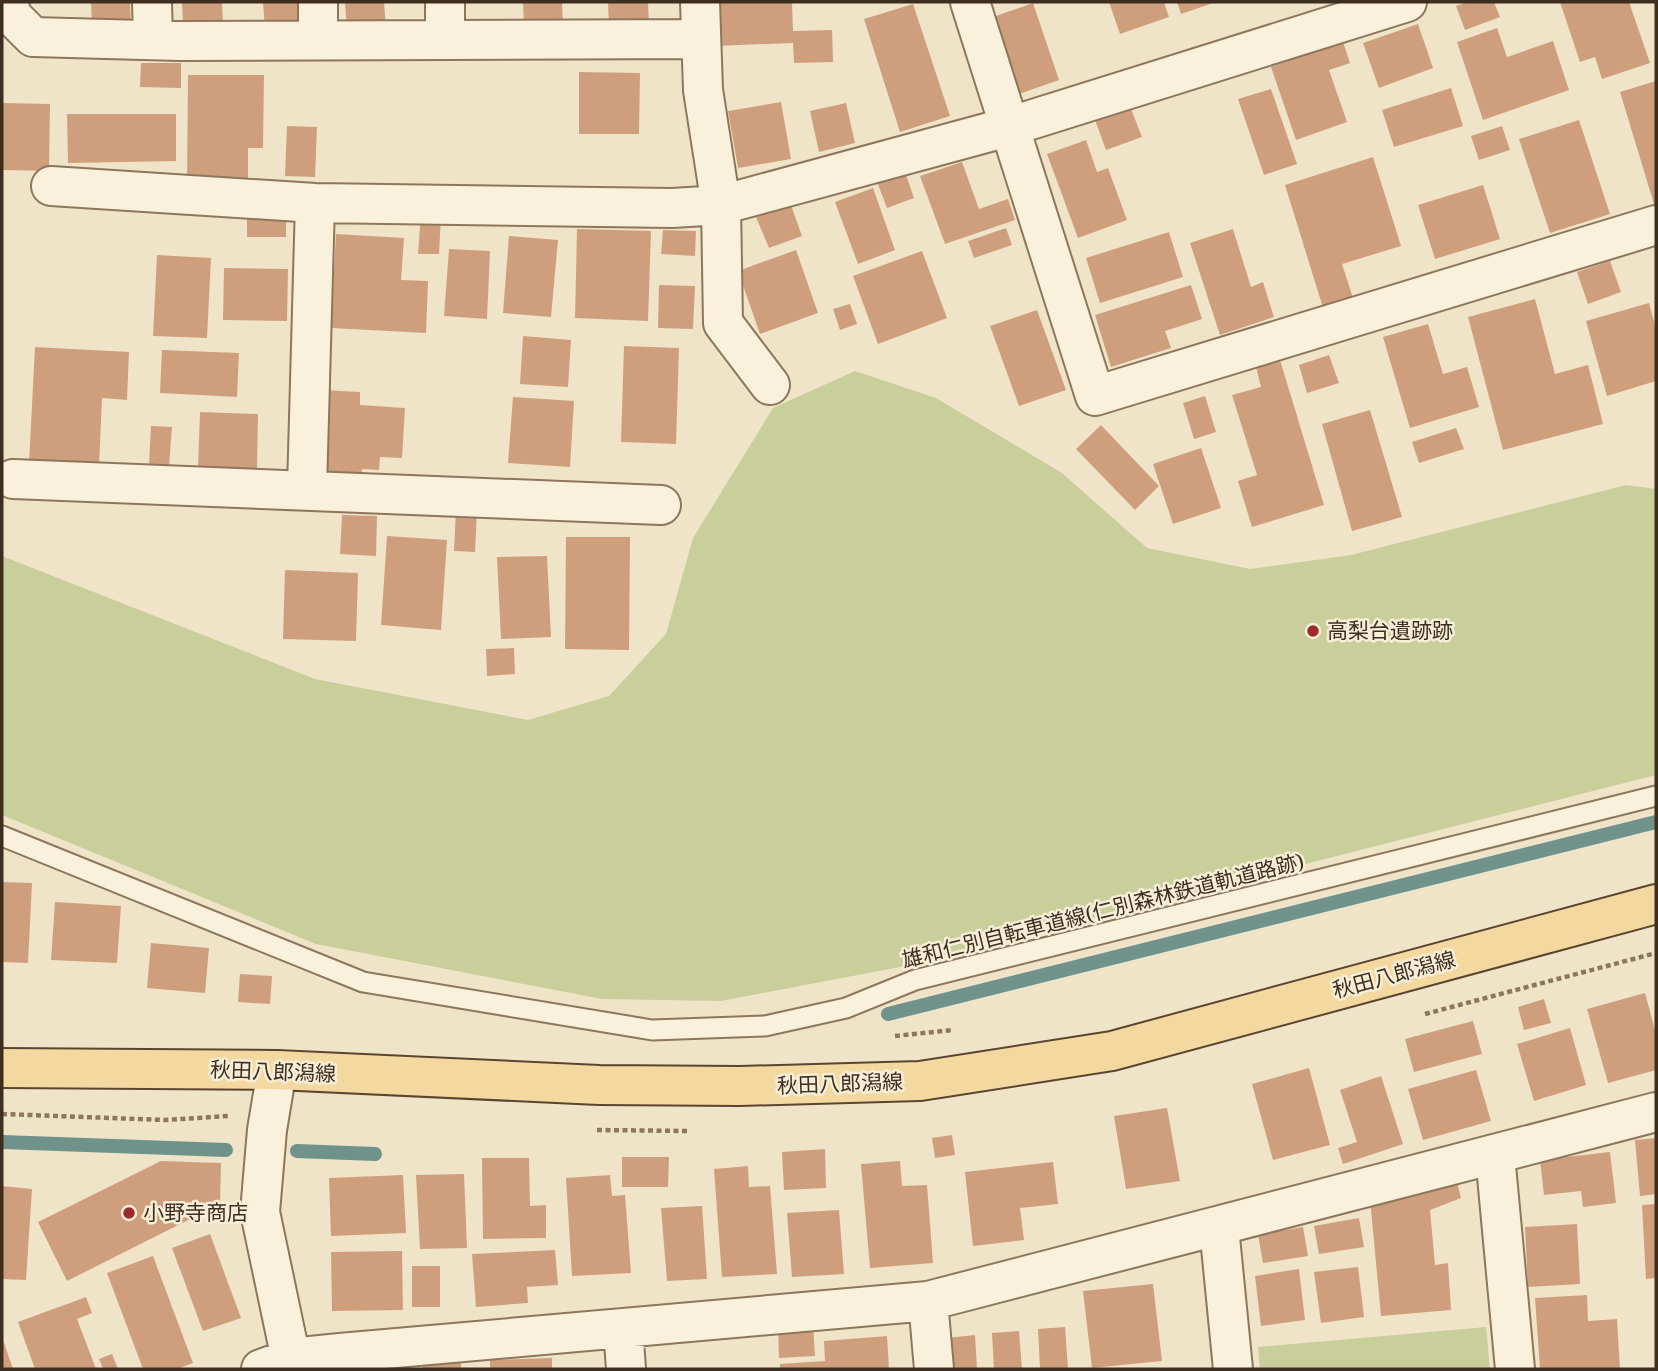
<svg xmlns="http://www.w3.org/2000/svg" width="1658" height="1371" font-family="'Noto Serif','Noto Sans JP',serif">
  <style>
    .green { fill: #c9cf9b }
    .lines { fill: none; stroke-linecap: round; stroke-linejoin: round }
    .stream { stroke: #6f938a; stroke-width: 14 }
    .building { fill: #cf9f7d }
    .service-casing { stroke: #8d765c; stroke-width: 23 }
    .minor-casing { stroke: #8d765c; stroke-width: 42 }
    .primary-casing { stroke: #5b4430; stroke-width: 42 }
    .path { stroke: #8d765c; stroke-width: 4.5; stroke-dasharray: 5 3.5; stroke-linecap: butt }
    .service { stroke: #faf1dc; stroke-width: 19 }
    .minor { stroke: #faf1dc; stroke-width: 38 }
    .primary { stroke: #f3d9a0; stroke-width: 38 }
    .poi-dot { fill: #9e2a2b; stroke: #f7eed8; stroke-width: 2.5 }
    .labels { text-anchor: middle; stroke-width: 5; stroke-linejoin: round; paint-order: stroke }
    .poi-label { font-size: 21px; fill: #3d2e20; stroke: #f7eed8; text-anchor: start }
    .street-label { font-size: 21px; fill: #3d2e20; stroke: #f7eed8 }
  </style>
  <rect width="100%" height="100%" fill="#f0e4c8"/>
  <path class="green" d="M855 371 936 398 1062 473 1147 548 1250 569 1351 555 1626 485 1656 489V775L900 967 721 1001 602 999 316 944 2 815V556L315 679 528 720 609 696 666 634 693 538 773 408Z
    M1486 1327 1490 1369H1260L1258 1347Z"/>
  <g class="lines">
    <path class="stream" d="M888 1014 1656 822
      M2 1142 226 1150
      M297 1151 375 1154"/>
  </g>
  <path class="building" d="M91 2H130L131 28 92 30Z
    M182 2H222L223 25 183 27Z
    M263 2H302L304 28 265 30Z
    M345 2H384L386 28 347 30Z
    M523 2H562L563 24 524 26Z
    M608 2H648L649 26 609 28Z
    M713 2H792L793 31 832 30 833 62 794 63 793 43 715 46Z
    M1109 2H1164L1169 17 1120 34Z
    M1177 2H1216L1181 14Z
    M1468 2H1494L1500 17 1465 30 1456 6Z
    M1560 2H1629L1650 63 1602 79 1595 57 1580 62Z
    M1033 3 1059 80 1019 94 993 17Z
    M913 4 950 116 900 132 864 19Z
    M1418 24 1433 68 1379 88 1363 43Z
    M1497 28 1507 57 1553 41 1569 90 1483 120 1457 42Z
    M1343 42 1350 63 1329 70 1347 122 1296 140 1271 67Z
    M141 63H181V88L140 87Z
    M579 72 640 73 639 134H579Z
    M188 75H264L263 148H248V181L187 180Z
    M1656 81V203L1654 204 1620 92Z
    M1451 88 1463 126 1394 147 1382 110Z
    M1271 89 1297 164 1264 175 1238 99Z
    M781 102 791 159 738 168 728 111Z
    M2 103 50 104 49 171 2 170Z
    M846 103 855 143 819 152 810 111Z
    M1129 104 1142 137 1106 150 1094 117Z
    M67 114H176V161L68 163Z
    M1579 120 1610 214 1550 233 1519 139Z
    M287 126 317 127 315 177 285 176Z
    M1502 126 1510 150 1479 160 1471 136Z
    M1086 140 1097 172 1108 168 1127 220 1078 238 1047 154Z
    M1373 157 1401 246 1342 264 1354 301 1324 311 1285 185Z
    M962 162 979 209 1008 199 1015 220 945 244 920 176Z
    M904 169 914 198 887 208 876 179Z
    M1483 185 1500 239 1435 259 1418 205Z
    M873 188 895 250 858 264 835 202Z
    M791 205 802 236 769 248 756 217Z
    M247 209 286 210V237H247Z
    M421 214 441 216 439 254H418Z
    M1006 228 1012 245 974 258 968 241Z
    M577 229 651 231 648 321 575 318Z
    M1233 229 1251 287 1263 282 1274 317 1220 335 1190 243Z
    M663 230 696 231 695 256 661 254Z
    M1169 232 1183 277 1100 303 1086 258Z
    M336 234 404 238 401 280 428 281 426 333 331 328Z
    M509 236 558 240 551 317 503 313Z
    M449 249 490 251 487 319 444 316Z
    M796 250 818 313 760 334 738 271Z
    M922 251 947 318 878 344 853 276Z
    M157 255 211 258 207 338 153 336Z
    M1610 261 1621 292 1588 304 1577 272Z
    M224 268 288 269 287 321 223 320Z
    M659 285 695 286 693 329 658 328Z
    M1191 285 1202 319 1165 331 1171 348 1111 367 1095 315Z
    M1535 299 1555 374 1588 365 1603 424 1503 450 1468 317Z
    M1649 303 1656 329V381L1607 396 1586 321Z
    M850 304 857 324 840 330 833 309Z
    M1037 310 1066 390 1019 406 990 326Z
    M1428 324 1443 374 1467 367 1479 407 1410 428 1383 337Z
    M523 336 571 340 568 387 520 384Z
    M624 346 679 348 676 444 621 442Z
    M35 347 129 352 127 400 102 398 99 466 29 463Z
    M162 350 239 353 237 397 160 393Z
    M1329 355 1339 383 1307 393 1299 365Z
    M1280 360 1324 505 1252 527 1238 481 1257 475 1232 395 1261 387 1256 367Z
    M322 390 360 392V405L405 408 402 458 380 457 379 470 362 469 361 480 318 478Z
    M1205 396 1216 432 1194 439 1183 403Z
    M513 397 574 401 570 467 508 463Z
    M1370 410 1402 517 1352 531 1322 424Z
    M200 412 258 414 257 470 198 468Z
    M1101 425 1159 486 1135 510 1076 449Z
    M151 426 172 427 169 467 149 465Z
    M1456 428 1464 449 1419 463 1412 442Z
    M1201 448 1221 508 1173 524 1153 464Z
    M456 510 477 511 475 552 454 551Z
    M342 515 377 516 376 556 340 554Z
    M387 536 447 540 441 630 381 625Z
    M566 537H630L629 650 565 649Z
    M547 556 551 637 501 639 497 557Z
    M285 570 358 573 356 641 283 639Z
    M514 648 515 674 487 676 486 649Z
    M2 882 32 883 28 963 2 962Z
    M55 902 121 906 117 963 51 960Z
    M151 943 209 948 205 993 147 988Z
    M240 974 272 976 270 1004 238 1002Z
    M1645 993 1656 1034V1070L1608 1083 1587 1009Z
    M1544 999 1551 1023 1524 1030 1518 1007Z
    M1473 1021 1482 1054 1414 1072 1405 1039Z
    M1570 1028 1586 1085 1534 1101 1517 1044Z
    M1309 1068 1330 1145 1273 1160 1252 1084Z
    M1476 1070 1491 1121 1423 1140 1408 1089Z
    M1381 1076 1403 1144 1343 1164 1338 1148 1357 1142 1340 1090Z
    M1167 1108 1180 1181 1126 1189 1114 1116Z
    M952 1135 955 1155 935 1158 932 1138Z
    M1656 1138V1194L1640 1196 1635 1140Z
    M825 1149 826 1188 784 1190 782 1152Z
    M1610 1152 1616 1203 1583 1207 1581 1191 1544 1195 1540 1160Z
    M622 1157H669L668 1187H622Z
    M482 1158H529L530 1206 546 1205V1238L483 1239Z
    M161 1161 221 1163 220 1204 67 1281 38 1222Z
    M900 1161 902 1186 927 1185 933 1263 870 1268 861 1164Z
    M1053 1162 1058 1204 1020 1208 1024 1240 973 1246 965 1172Z
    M748 1166 749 1187 770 1186 777 1274 722 1277 714 1169Z
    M464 1174 467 1248 420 1249 416 1175Z
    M403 1175 406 1233 331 1236 329 1178Z
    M610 1175 612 1196 625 1195 631 1273 572 1276 566 1178Z
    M1456 1178 1461 1198 1430 1210 1435 1265 1448 1263 1451 1310 1381 1316 1370 1199Z
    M2 1186 32 1189 26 1280 2 1279Z
    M1656 1204V1278L1646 1279 1642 1205Z
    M702 1206 707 1279 667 1281 661 1208Z
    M839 1210 844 1274 792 1277 787 1213Z
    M1359 1218 1364 1247 1319 1254 1314 1226Z
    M1577 1224 1580 1284 1528 1287 1525 1227Z
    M1303 1227 1308 1256 1263 1263 1258 1235Z
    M210 1234 241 1318 203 1331 172 1248Z
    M555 1250 558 1285 527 1287 528 1303 476 1307 472 1254Z
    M402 1251 403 1310 332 1311 331 1252Z
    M153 1256 193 1363 177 1369H143L107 1273Z
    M412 1266H440V1307H412Z
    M1358 1267 1364 1317 1321 1323 1314 1272Z
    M1299 1269 1305 1320 1261 1326 1255 1276Z
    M1153 1284 1162 1361 1092 1368 1083 1291Z
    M1587 1295 1588 1321 1617 1319 1620 1369H1540L1535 1298Z
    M86 1297 92 1313 77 1319 96 1369H35L18 1322Z
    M813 1324 815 1356 779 1358 778 1325Z
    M1065 1327 1068 1369H1040L1038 1329Z
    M1019 1331 1022 1369H994L992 1333Z
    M975 1335 977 1369H949L947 1338Z
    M887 1336 889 1369H780V1364L825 1361 824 1341Z
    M2 1337 13 1369H2Z
    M112 1354 118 1369H103L99 1359Z
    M552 1358V1369H490V1360Z
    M461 1359V1369H423V1360Z"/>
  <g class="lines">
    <g class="service-casing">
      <path id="service" d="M2 836 363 982 652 1030 765 1026 846 1008 915 980 1656 796"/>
    </g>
    <g class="minor-casing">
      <path id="minor" d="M9 2 11 15 33 37 180 41 701 39
        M152 2 153 40
        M318 2V40
        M445 2V40
        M700 2 703 90 721 205 723 323 770 385
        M970 2 1095 396 1656 225
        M51 186 315 203 672 208 721 205 1008 127 1407 2
        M13 479 661 505
        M307 489 315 203
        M277 1070 267 1130 260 1212 293 1369
        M1495 1155 1515 1369
        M1219 1227 1233 1369
        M928 1301 934 1369
        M623 1328 626 1369
        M261 1369 291 1358 340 1353 928 1301 1656 1112"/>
    </g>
    <g class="primary-casing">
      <path id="primary" d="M2 1068 277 1070 599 1085 740 1086 920 1081 1112 1051 1656 904"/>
    </g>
    <path class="path" d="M1425 1014 1656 953
      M895 1036 953 1030
      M2 1114 165 1120 228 1116
      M597 1130 689 1131"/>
    <use href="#service" class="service"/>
    <use href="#minor" class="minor"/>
    <use href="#primary" class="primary"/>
  </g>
  <g class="poi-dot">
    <circle cx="1313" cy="631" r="7"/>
    <circle cx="129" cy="1213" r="7"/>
  </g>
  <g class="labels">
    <g class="poi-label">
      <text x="1327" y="638">高梨台遺跡跡</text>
      <text x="143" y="1220">小野寺商店</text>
    </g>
    <g class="street-label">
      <text transform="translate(1103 911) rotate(-14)" y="7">雄和仁別自転車道線(仁別森林鉄道軌道路跡)</text>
      <text transform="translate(1394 975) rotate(-15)" y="7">秋田八郎潟線</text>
      <text transform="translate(273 1072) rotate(2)" y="7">秋田八郎潟線</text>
      <text transform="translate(840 1084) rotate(-2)" y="7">秋田八郎潟線</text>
    </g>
  </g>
  <rect width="1658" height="1371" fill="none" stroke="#3d2e20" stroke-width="7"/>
</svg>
